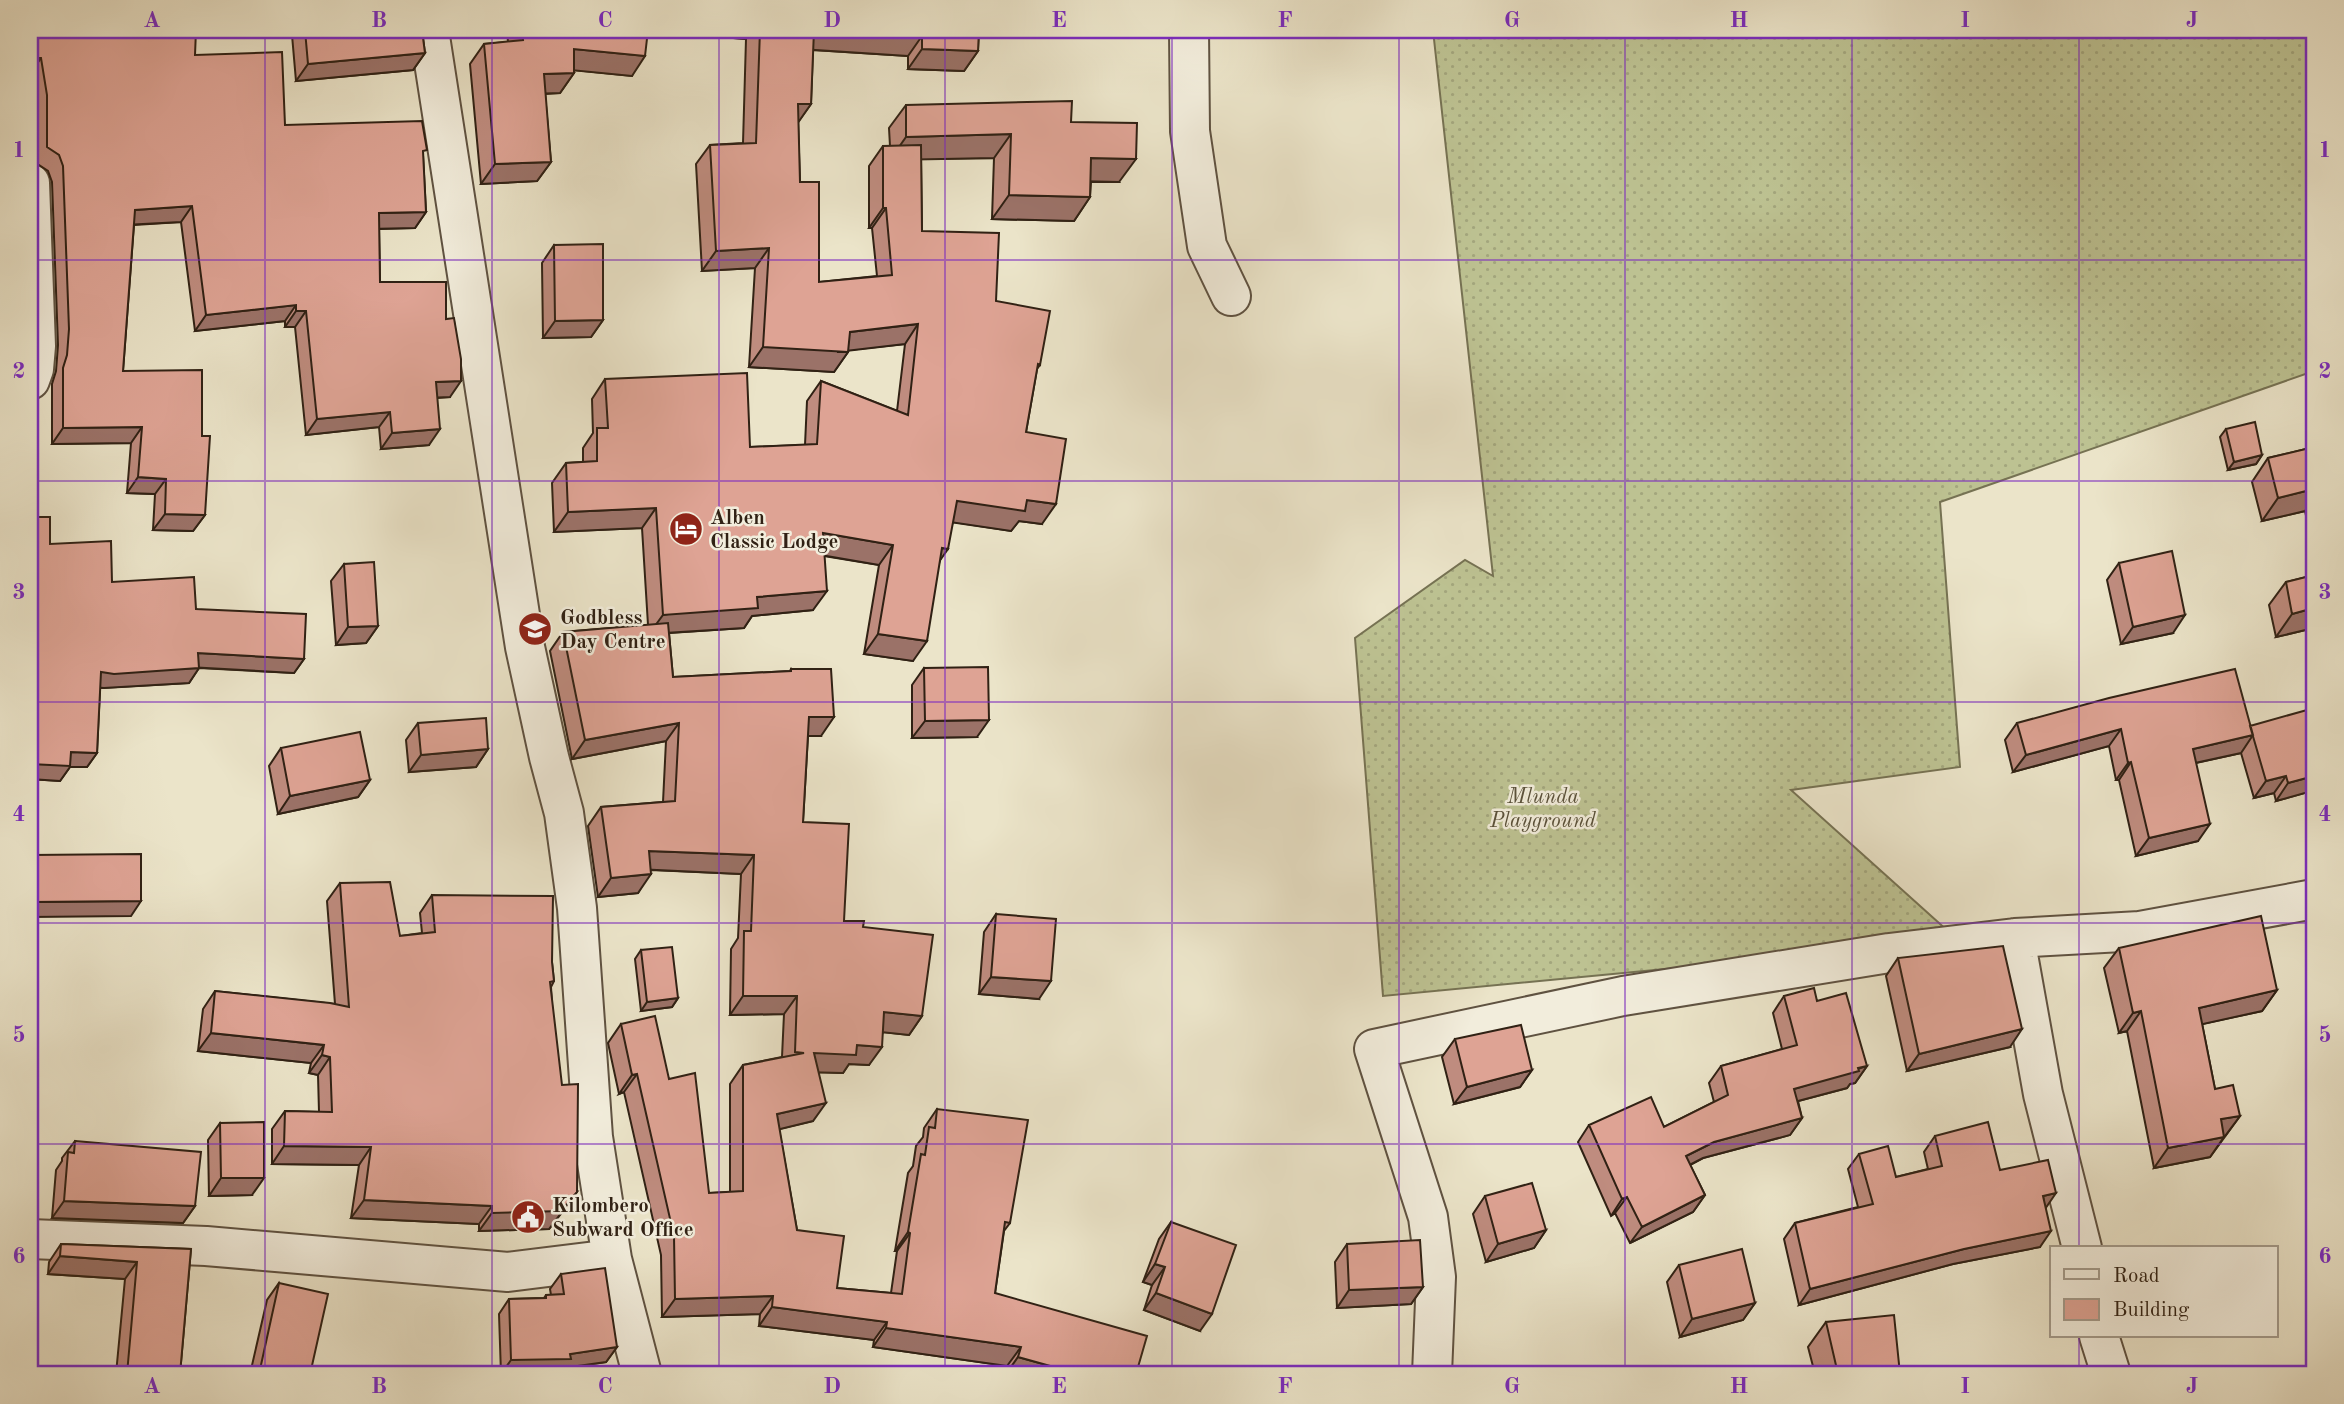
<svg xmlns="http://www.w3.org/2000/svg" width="2344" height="1404" font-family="'Old Standard TT',serif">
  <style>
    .grass { fill: url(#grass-dots); stroke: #767253; stroke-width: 2 }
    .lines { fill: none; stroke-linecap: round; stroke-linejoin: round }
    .minor-casing { stroke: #5f5241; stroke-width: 42 }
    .minor { stroke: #f2eddc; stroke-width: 38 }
    .wall { fill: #bf8c7f; stroke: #302114; stroke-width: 2 }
    .shaded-wall { fill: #9b7268; stroke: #302114; stroke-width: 2 }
    .building { fill: #dea394; stroke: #302114; stroke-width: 2 }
    .grid { fill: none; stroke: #7b2cbf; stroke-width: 2; stroke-opacity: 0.55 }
    .labels { text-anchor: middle; stroke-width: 5; stroke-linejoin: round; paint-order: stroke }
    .poi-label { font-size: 21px; font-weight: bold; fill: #302114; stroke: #f2eddc; text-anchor: start }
    .park-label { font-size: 21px; font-style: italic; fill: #5a513a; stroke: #f2eddc }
    .neatline { fill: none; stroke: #7b2cbf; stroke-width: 2.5 }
    .grid-label { font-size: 23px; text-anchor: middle; font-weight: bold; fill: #7b2cbf }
  </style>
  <defs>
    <pattern id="grass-dots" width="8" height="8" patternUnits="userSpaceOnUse" patternTransform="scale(1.75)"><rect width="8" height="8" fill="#bdc292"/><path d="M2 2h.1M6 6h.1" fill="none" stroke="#a3a67d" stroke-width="1.8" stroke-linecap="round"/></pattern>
  </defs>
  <rect width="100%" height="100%" fill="#ebe4c9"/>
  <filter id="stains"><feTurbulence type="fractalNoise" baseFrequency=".00286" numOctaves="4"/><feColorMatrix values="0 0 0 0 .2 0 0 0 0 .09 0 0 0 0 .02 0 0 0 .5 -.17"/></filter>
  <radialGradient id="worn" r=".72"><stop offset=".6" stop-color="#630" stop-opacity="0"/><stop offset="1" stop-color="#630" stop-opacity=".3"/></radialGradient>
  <path class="grass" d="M1433 30H2314V371L1940 502 1960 767 1791 790 1959 941 1383 996 1355 638 1465 560 1493 576Z"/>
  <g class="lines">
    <g class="minor-casing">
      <path id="minor" d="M429 30 525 647 549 757 564 813 577 908 593 1137 612 1259 642 1374
        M1189 30 1190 131 1207 246 1231 296
        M30 183 36 346 34 369 30 380
        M2015 938 2043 1094 2082 1248
        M30 1239 206 1246 508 1272 612 1259
        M2099 1336 2111 1374
        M1432 1374 1436 1277 1428 1217 1374 1049 1623 996 1889 953 2015 938 2140 931 2314 899"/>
    </g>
    <use href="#minor" class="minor"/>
  </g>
  <path class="wall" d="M30 30 195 55 285 125 423 155 426 212 415 228 379 229 380 282 446 319 450 397 437 398 429 445 381 449 379 427 306 435 295 327H285V321L195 331 181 222 134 225 123 371 202 436 205 515 193 531 153 530 155 494 127 493 131 443 52 444V384L56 371 58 345 52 182 48 171 36 163V111L30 74Z
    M296 30H422L425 53 413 70 296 81 292 35Z
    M507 30H979L978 51 964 71 908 69V56L813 50 811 104 798 122 800 182 819 282 877 276 872 228H869V166L883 146H890L889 128 906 105 1071 122 1119 182H1091L1090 197 1074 221 992 219 994 158 921 159 922 231 996 301 1040 365 1037 369 1026 432 1042 524 1019 521 1011 531 953 522 940 560 913 661 864 654 879 565 824 556 813 610 752 616 744 628 669 633 673 677 790 671 791 669 821 736H808L803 822 844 921 863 927 922 1016 909 1035 883 1032 869 1065 849 1064 843 1073 819 1072 813 1121 779 1129 797 1230 837 1288 891 1293 897 1251H895L908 1173 913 1166 916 1146 923 1137 924 1128 937 1109 1010 1223 1004 1231 995 1293 1136 1374H1005L1007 1366 873 1347 874 1340 759 1326 760 1314 662 1317 661 1255 624 1092 619 1094 608 1043 621 1024 669 1079 709 1193 730 1192V1084L743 1065 782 1057 784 1014 730 1015 731 949 738 938 741 874 651 870 638 893 598 897 588 826 601 807 663 802 666 741 572 759 550 651 563 632 648 625 642 528 554 532 552 483 566 463 583 462V448L593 433 592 399 605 379 750 447 805 445 807 401 821 381 897 411 905 344 849 350 848 352 834 372 749 367 755 268 702 271 696 164 710 145 743 143 746 39 648 31 632 76 574 70V73L560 93 545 94 551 162 537 181 481 184 470 64 484 44 508 42Z
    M554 245 603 320 591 337 543 338 542 263Z
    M2226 429 2262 455 2256 464 2228 470 2220 437Z
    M2314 447V552L2305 511 2262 521 2252 482 2268 458Z
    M30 517 50 544 112 582 196 609 304 659 294 673 199 668 189 683 100 688 97 753 87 767H70L60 781 30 779Z
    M2119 563 2173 633 2121 644 2107 580Z
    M344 564 378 626 366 643 336 645 331 581Z
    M2314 575V628L2276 637 2269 605 2286 582Z
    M924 668 977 737 912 738V685Z
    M418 723 488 749 476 767 409 772 406 740Z
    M2017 723 2250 726 2312 791 2276 801 2274 793 2254 798 2241 753 2196 763 2198 841 2136 856 2119 780H2116L2109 746 2013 772 2005 740Z
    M281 748 370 780 358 797 278 814 269 766Z
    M340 883 400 936 422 933 420 913 432 895 552 962 554 981 551 987 564 1210 549 1229 479 1231V1224L351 1218 359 1165 272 1164V1129L285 1111 319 1112 318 1075 309 1073 311 1063 198 1051 203 1009 215 991 335 1004 327 901Z
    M996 914 1039 999 979 994 984 932Z
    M2119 948 2277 990 2262 1011 2202 1024 2215 1089 2240 1116 2210 1157 2154 1168 2127 1031 2119 1033 2104 968Z
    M641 950 678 998 672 1007 641 1011 635 959Z
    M1898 958 2010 1047 1907 1071 1886 976Z
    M1784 996 1817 1001 1867 1066 1855 1083 1850 1084 1847 1088 1798 1101 1802 1118 1790 1135 1703 1158 1690 1165 1705 1195 1693 1212 1630 1243 1615 1213 1611 1216 1578 1142 1589 1125 1664 1127 1714 1102 1709 1083 1721 1066 1782 1049 1773 1013Z
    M1455 1039 1532 1070 1520 1087 1454 1104 1442 1057Z
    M220 1123 252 1195 209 1196 208 1140Z
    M1935 1136 2000 1170 2046 1207 2040 1247 1953 1264 1799 1305 1784 1239 1795 1223 1858 1207 1848 1169 1859 1154 1896 1177 1928 1169 1924 1152Z
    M75 1141 195 1206 183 1223 52 1218 56 1170 62 1161V1158Z
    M1485 1196 1546 1230 1534 1248 1486 1262 1473 1214Z
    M1171 1222 1200 1331 1144 1310 1152 1285 1143 1282 1159 1239Z
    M61 1244 191 1249 180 1374H116L125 1279 48 1274 49 1262Z
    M1347 1244 1423 1287 1411 1304 1337 1308 1335 1262Z
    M1679 1265 1755 1303 1743 1320 1680 1337 1667 1282Z
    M561 1274 617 1347 606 1362 564 1368 560 1374H501L499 1314 509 1299 544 1298 546 1295H551L550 1289Z
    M279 1283 311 1370 402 1374H250L267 1300Z
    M1826 1322 1900 1374H1815L1808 1347Z"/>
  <path class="shaded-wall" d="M637 30H753L746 39 636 31Z
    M813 30H827L922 36 908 56 800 49Z
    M574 49 645 56 632 76 560 69Z
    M922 49 978 51 964 71 908 69Z
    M425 53 413 70 296 81 308 64Z
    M30 58H41L30 74Z
    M574 73 560 93 530 94 544 74Z
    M798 104H811L797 124Z
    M1011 134 994 158 890 160 906 137Z
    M1091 158 1136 159 1119 182 1075 181Z
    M551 162 537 181 481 184 495 164Z
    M1009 195 1090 197 1074 221 992 219Z
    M192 206 181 222 124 225 135 210Z
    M883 208H886L872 228H869Z
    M426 212 415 228 368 229 379 213Z
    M769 248 755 268 702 271 716 251Z
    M296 305 285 321 195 331 206 315Z
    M296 311H306L295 327H285Z
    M603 320 591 337 543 338 555 321Z
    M918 324 905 344 837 352H848L834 372 749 367 763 347 850 332Z
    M461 381 450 397 425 398 436 382Z
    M390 412 379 427 306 435 317 419Z
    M142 427 131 443 52 444 63 428Z
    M440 429 429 445 381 449 392 433Z
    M2262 455 2256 464 2228 470 2234 462Z
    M138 477 166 479 155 494 127 493Z
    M2314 489V498L2305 511 2262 521 2278 498Z
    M1027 500 1056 504 1042 524 1019 521 1011 531 943 521 957 501Z
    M656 508 642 528 554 532 568 512Z
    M165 514 205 515 193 531 153 530Z
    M823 533 893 545 879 565 809 553Z
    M942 548 948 549 934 569Z
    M827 591 813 610 752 616 744 628 649 634 663 615 757 597Z
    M2314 608V628L2276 637 2292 614Z
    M2185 615 2173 633 2121 644 2133 627Z
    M378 626 366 643 336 645 348 627Z
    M878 634 927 641 913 661 864 654Z
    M198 653 304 659 294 673 188 667Z
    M199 668 189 683 104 688 91 687 101 672Z
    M809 717H834L821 736H796Z
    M989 720 977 737 912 738 925 721Z
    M679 723 666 741 572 759 585 740Z
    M2121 729 2109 746 2013 772 2026 755Z
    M2253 735 2241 753 2181 766 2193 749Z
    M488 749 476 767 409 772 421 755Z
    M71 752 97 753 87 767H70L60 781 30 779V764Z
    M2131 762 2119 780H2116L2128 763Z
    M2286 776 2274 793 2254 798 2266 781Z
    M2314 776V787L2312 791 2276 801 2288 783Z
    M370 780 358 797 278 814 290 796Z
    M2210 824 2198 841 2136 856 2149 838Z
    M649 851 754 855 741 874 636 869Z
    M651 874 638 893 598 897 611 878Z
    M141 901 131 916 30 917V902Z
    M991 977 1051 981 1039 999 979 994Z
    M2277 990 2262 1011 2185 1028 2199 1008Z
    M743 996H797L784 1014 730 1015Z
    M678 998 672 1007 641 1011 647 1002Z
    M2141 1011 2127 1031 2119 1033 2133 1013Z
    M884 1012 922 1016 909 1035 871 1031Z
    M2022 1029 2010 1047 1907 1071 1919 1054Z
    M211 1033 324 1045 311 1063 198 1051Z
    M857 1045 882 1047 869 1065 849 1064 843 1073 801 1072 814 1053Z
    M322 1055 330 1057 318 1075 309 1073Z
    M1867 1066 1855 1083 1850 1084 1847 1088 1783 1105 1794 1089Z
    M1532 1070 1520 1087 1454 1104 1467 1087Z
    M637 1074 624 1092 619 1094 632 1075Z
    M826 1103 813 1121 764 1133 777 1114Z
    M2240 1116 2225 1136 2207 1140 2221 1119Z
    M1802 1118 1790 1135 1703 1158 1674 1173 1686 1156 1714 1142Z
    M2224 1137 2210 1157 2154 1168 2168 1148Z
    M284 1146 371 1147 359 1165 272 1164Z
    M221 1178H264L252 1195 209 1196Z
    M577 1192 549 1229 479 1231 492 1213Z
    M2056 1193 2045 1209 2043 1196Z
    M1705 1195 1693 1212 1630 1243 1642 1227Z
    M1627 1197 1615 1213 1611 1216 1622 1199Z
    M364 1200 492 1206 479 1224 351 1218Z
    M64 1201 195 1206 183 1223 52 1218Z
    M1546 1230 1534 1248 1486 1262 1498 1244Z
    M2051 1231 2040 1247 1953 1264 1799 1305 1810 1289 1964 1249Z
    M908 1232 910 1233 897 1251H895Z
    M60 1256 137 1262 125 1279 48 1274Z
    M1155 1264 1165 1267 1152 1285 1143 1282Z
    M1423 1287 1411 1304 1337 1308 1349 1290Z
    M1156 1293 1212 1314 1200 1331 1144 1310Z
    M773 1296 760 1314 662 1317 675 1299Z
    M1755 1303 1743 1320 1680 1337 1692 1319Z
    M772 1307 887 1322 874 1340 759 1326Z
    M886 1328 1021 1347 1007 1366 873 1347Z
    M617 1347 606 1362 564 1368 560 1374H501L511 1360 570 1354Z
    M1018 1357 1079 1374H1006Z"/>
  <path class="building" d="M30 30H196L195 55 282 52 285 125 422 121 427 150 423 151 426 212 379 213 380 282H446V319L454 318 461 359V381L436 382 440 429 392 433 390 412 317 419 306 311H296V305L206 315 192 206 135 210 123 371 202 370V436H210L205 515 165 514 166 479 138 477 142 427 63 428V368L67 355 69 329 63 166 59 155 47 147V95L41 58H30Z
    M305 30H422L425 53 308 64Z
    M522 30H648L645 56 574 49V73L544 74 551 162 495 164 484 44 523 40Z
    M760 30H814L811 104H798L800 182H819V282L892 275 886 208H883V146L921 145 922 231 999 233 996 301 1050 311 1040 365 1038 364 1026 432 1066 439 1056 504 1027 500 1025 511 957 501 948 549 942 548 927 641 878 634 893 545 823 533 827 591 757 597 758 608 663 615 656 508 568 512 566 463 597 461V428H608L605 379 747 373 750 447 817 444 821 381 908 415 918 324 850 332 848 352 763 347 769 248 716 251 710 145 756 143Z
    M827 30H979L978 51 922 49V36Z
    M1072 101 1071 122 1137 123 1136 159 1091 158 1090 197 1009 195 1011 134 906 137V105Z
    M603 244V320L555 321 554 245Z
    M2255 422 2262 455 2234 462 2226 429Z
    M2314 447V489L2278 498 2268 458Z
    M30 517H50V544L111 541 112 582 194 577 196 609 306 614 304 659 198 653 199 668 114 674 101 672 97 753 71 752 70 766 30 764V733L34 670H30Z
    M2172 551 2185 615 2133 627 2119 563Z
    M374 562 378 626 348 627 344 564Z
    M2314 575V608L2292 614 2286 582Z
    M668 623 673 677 791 671V669H831L834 717H809L803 822 849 824 844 921H864L863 927 933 935 922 1016 884 1012 882 1047 857 1045 856 1055 814 1053 826 1103 777 1114 797 1230 844 1236 837 1288 902 1294 910 1233 908 1232 921 1154 925 1155 929 1127 935 1128 937 1109 1028 1120 1010 1223 1005 1222 995 1293 1147 1336 1136 1374H1079L1018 1357 1021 1347 886 1328 887 1322 772 1307 773 1296 675 1299 674 1236 637 1074 632 1075 621 1024 655 1016 669 1079 695 1073 709 1193 743 1191V1065L804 1053 795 1052 797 996H743L744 931H751L754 855 649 851 651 874 611 878 601 807 675 801 679 723 585 740 563 632Z
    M988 667 989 720 925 721 924 668Z
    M2235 669 2253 735 2193 749 2210 824 2149 838 2131 762 2128 763 2121 729 2026 755 2017 723 2109 698Z
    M2314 708V776L2288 783 2286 776 2266 781 2250 726Z
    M486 718 488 749 421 755 418 723Z
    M360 732 370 780 290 796 281 748Z
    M141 854V901L30 902V855Z
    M390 882 400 936 435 932 432 895 553 896 552 962 554 981 550 982 562 1085 578 1084 577 1192 561 1211 492 1213V1206L364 1200 371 1147 284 1146 285 1111 332 1112 330 1057 322 1055 324 1045 211 1033 215 991 330 1003 349 1007 340 883Z
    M996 914 1056 919 1051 981 991 977Z
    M2261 916 2277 990 2199 1008 2215 1089 2233 1085 2240 1116 2221 1119 2224 1137 2168 1148 2141 1011 2133 1013 2119 948Z
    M2003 946 2022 1029 1919 1054 1898 958Z
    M672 947 678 998 647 1002 641 950Z
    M1814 988 1817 1001 1846 993 1867 1066 1858 1068 1859 1071 1794 1089 1802 1118 1714 1142 1686 1156 1705 1195 1642 1227 1627 1197 1622 1199 1589 1125 1651 1097 1664 1127 1728 1095 1721 1066 1797 1045 1784 996Z
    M1521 1025 1532 1070 1467 1087 1455 1039Z
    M264 1122V1178H221L220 1123Z
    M1988 1122 2000 1170 2048 1160 2056 1193 2043 1196 2051 1231 1964 1249 1810 1289 1795 1223 1873 1204 1859 1154 1888 1146 1896 1177 1942 1166 1935 1136Z
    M75 1141 201 1152 195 1206 64 1201 68 1152 74 1153Z
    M1532 1183 1546 1230 1498 1244 1485 1196Z
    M1171 1222 1236 1245 1212 1314 1156 1293 1165 1267 1155 1264Z
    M1420 1240 1423 1287 1349 1290 1347 1244Z
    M61 1244 191 1249 180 1374H127L137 1262 60 1256Z
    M1742 1249 1755 1303 1692 1319 1679 1265Z
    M605 1268 617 1347 570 1354 571 1359 511 1360 509 1299 546 1298V1295L564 1294 561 1274Z
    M279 1283 328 1294 311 1370 402 1374H259Z
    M1894 1315 1900 1374H1838L1826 1322Z"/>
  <path class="grid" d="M265 30V1374M492 30V1374M719 30V1374M945 30V1374M1172 30V1374M1399 30V1374M1625 30V1374M1852 30V1374M2079 30V1248M30 260H2314M30 481H2314M30 702H2314M30 923H2314M30 1144H2314M2079 1336V1374"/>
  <defs>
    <g id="hotel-disc" transform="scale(1.75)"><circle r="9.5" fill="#8f2418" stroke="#f2eddc"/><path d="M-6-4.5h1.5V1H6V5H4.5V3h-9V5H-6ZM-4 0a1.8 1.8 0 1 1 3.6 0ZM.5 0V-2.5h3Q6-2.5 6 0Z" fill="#fff"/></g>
    <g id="school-disc" transform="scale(1.75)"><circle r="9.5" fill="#8f2418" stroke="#f2eddc"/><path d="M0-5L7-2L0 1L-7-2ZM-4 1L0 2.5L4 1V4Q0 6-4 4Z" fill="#fff"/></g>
    <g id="civic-disc" transform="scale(1.75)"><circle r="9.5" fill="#8f2418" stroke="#f2eddc"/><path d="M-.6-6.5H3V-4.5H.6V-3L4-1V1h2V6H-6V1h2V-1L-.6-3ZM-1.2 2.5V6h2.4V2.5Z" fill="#fff"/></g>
  </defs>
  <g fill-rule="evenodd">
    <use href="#hotel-disc" x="686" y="529"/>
    <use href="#school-disc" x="535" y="629"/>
    <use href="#civic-disc" x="528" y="1217"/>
  </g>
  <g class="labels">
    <g class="poi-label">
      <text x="710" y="524">Alben<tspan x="710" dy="24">Classic Lodge</tspan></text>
      <text x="560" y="624">Godbless<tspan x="560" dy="24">Day Centre</tspan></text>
      <text x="552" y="1212">Kilombero<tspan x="552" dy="24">Subward Office</tspan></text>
    </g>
    <g class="park-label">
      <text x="1543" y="803">Mlunda<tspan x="1543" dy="24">Playground</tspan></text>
    </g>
  </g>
  <rect width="2344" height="1404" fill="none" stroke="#ebe4c9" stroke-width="77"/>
  <rect x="2050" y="1246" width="228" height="91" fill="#f2eddc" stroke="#a49b8c" stroke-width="2"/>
  <rect x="2064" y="1269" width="35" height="10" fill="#f2eddc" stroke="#a49b8c" stroke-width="2"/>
  <text x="2113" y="1282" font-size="21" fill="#302114">Road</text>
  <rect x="2064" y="1299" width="35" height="21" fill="#dea394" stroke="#a49b8c" stroke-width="2"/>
  <text x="2113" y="1316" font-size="21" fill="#302114">Building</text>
  <rect x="38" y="38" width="2268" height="1328" class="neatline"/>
  <g class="grid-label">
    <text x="152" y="27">A</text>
    <text x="379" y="27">B</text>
    <text x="605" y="27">C</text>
    <text x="832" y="27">D</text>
    <text x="1059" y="27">E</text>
    <text x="1285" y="27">F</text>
    <text x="1512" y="27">G</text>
    <text x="1739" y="27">H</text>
    <text x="1965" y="27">I</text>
    <text x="2192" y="27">J</text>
    <text x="19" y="157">1</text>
    <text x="2325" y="157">1</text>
    <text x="19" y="378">2</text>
    <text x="2325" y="378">2</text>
    <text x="19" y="599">3</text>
    <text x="2325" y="599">3</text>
    <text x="19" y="821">4</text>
    <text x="2325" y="821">4</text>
    <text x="19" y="1042">5</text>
    <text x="2325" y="1042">5</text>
    <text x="19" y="1263">6</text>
    <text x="2325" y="1263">6</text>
    <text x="152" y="1393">A</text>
    <text x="379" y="1393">B</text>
    <text x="605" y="1393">C</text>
    <text x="832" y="1393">D</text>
    <text x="1059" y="1393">E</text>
    <text x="1285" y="1393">F</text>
    <text x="1512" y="1393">G</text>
    <text x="1739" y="1393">H</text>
    <text x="1965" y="1393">I</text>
    <text x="2192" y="1393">J</text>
  </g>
  <rect width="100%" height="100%" filter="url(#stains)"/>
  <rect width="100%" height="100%" fill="url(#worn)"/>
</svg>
